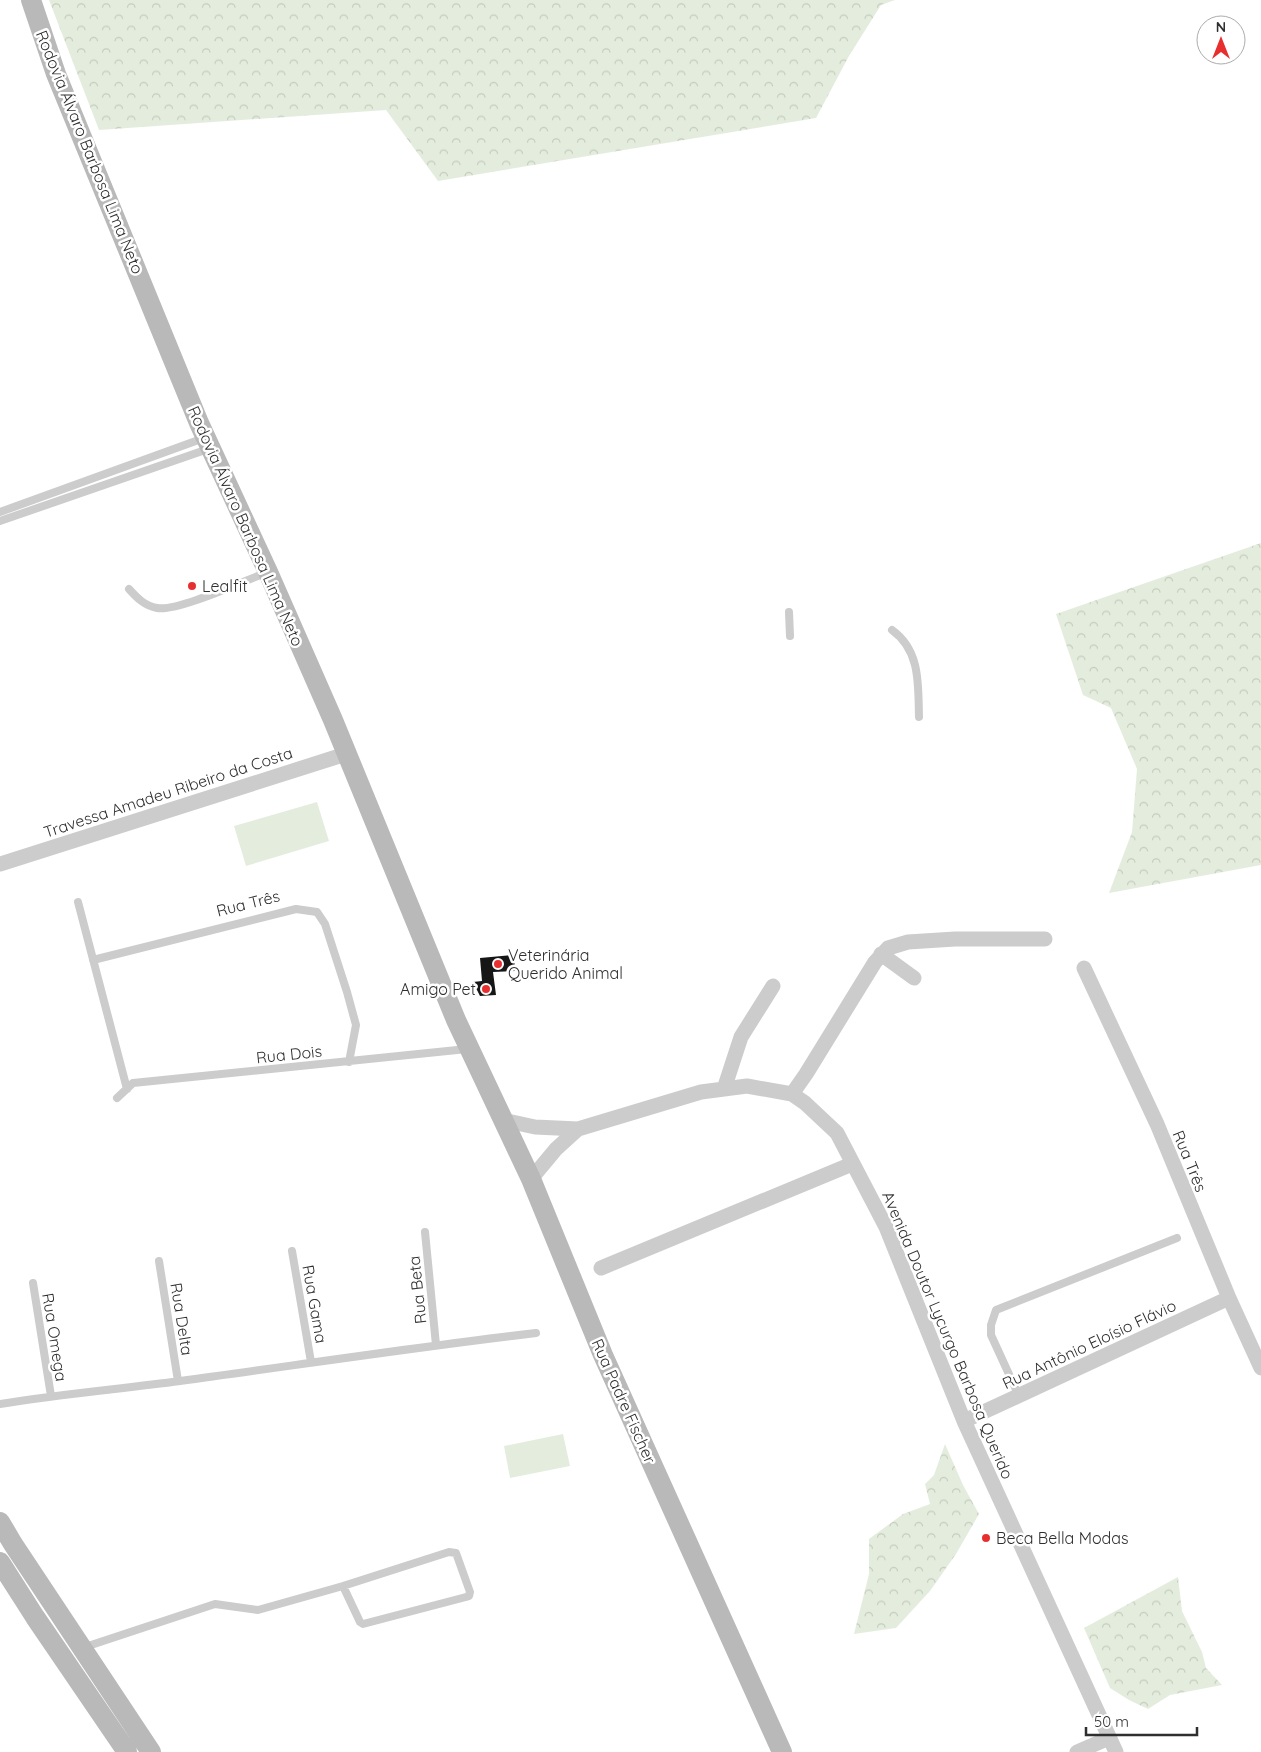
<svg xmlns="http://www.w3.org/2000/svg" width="1261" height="1752" font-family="Quicksand,sans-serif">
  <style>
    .forest { fill: url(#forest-crowns) }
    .pitch { fill: #e4eddd }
    .building { fill: #161616 }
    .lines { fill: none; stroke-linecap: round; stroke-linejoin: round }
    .service { stroke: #ccc; stroke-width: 8 }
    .minor { stroke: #ccc; stroke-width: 15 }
    .secondary { stroke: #b9b9b9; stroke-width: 20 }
    .poi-dot { fill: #e82f30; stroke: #fff; stroke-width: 2 }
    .labels { text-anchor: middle; stroke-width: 5; stroke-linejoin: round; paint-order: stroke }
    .street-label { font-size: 16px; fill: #2f2f2f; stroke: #fff }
    .poi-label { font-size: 16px; fill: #2f2f2f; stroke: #fff; text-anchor: start }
  </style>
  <defs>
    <pattern id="forest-crowns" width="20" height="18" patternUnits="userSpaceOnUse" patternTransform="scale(1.25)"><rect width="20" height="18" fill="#e4eddd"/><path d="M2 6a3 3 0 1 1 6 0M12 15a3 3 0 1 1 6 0" fill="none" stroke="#c4ccbe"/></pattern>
  </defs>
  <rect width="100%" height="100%" fill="#fff"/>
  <path class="forest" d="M49 0H895L881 5 849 56 816 118 438 181 386 110 99 130Z
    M1261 543V865L1109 893 1132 832 1137 769 1111 708 1083 695 1056 614Z
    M945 1444 963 1485 979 1514 956 1554 930 1591 896 1628 854 1634 869 1574V1539L903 1514 930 1504 925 1484 934 1475Z
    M1178 1577 1182 1611 1202 1652 1206 1668 1222 1685 1170 1695 1148 1709 1129 1700 1110 1688 1084 1628Z"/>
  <path class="pitch" d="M317 802 329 841 246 866 234 826Z
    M563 1434 570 1466 510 1478 504 1446Z"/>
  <path class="building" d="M514 955 515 971 493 972 496 995 480 996 473 982 482 981 480 958Z"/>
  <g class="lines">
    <path class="service" d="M0 512 204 438
      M0 521 211 448
      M129 589C137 598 145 606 157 608 177 612 246 580 268 572
      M789 612 790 636
      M892 630C921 651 918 685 919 717
      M78 902 127 1089
      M93 960 296 909 317 912 325 924 347 992 356 1025 349 1062
      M117 1098 133 1083 467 1049
      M425 1232 436 1345
      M292 1251 311 1362
      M159 1261 178 1381
      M33 1283 51 1396
      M1019 1396 991 1335V1325L996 1310 1177 1238
      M0 1404C60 1394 120 1389 180 1381 298 1365 417 1347 536 1333
      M82 1648 215 1604 258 1610 343 1586 449 1552 456 1553 470 1592 469 1596 466 1597 363 1624 360 1622 343 1586"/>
    <path class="minor" d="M0 864 346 754
      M881 954 914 978
      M1084 968 1157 1124 1229 1298 1261 1368
      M724 1089 741 1037 773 986
      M792 1094 806 1074 875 962 888 948 908 942 955 939H1045
      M503 1120 535 1127 578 1129 701 1092 747 1086 792 1094 805 1103 837 1133 886 1227 964 1421 1116 1752
      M531 1179 556 1149 578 1129
      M601 1268 852 1164
      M964 1421 1229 1298
      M1077 1752 1109 1738"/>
    <path class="secondary" d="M31 0 56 74 199 423 268 572 333 720 456 1020 531 1179 603 1355 782 1752
      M0 1522 13 1544 151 1752
      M0 1562 35 1617 127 1752"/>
  </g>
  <g class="poi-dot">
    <circle cx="192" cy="586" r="5"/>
    <circle cx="498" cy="964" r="5"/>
    <circle cx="486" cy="989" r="5"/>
    <circle cx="986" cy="1538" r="5"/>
  </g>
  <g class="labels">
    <g class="street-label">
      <text transform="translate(90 152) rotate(68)" y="6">Rodovia Álvaro Barbosa Lima Neto</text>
      <text transform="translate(246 526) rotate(66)" y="6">Rodovia Álvaro Barbosa Lima Neto</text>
      <text transform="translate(168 792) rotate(-18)" y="6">Travessa Amadeu Ribeiro da Costa</text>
      <text transform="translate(248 903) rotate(-14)" y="6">Rua Três</text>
      <text transform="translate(289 1054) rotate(-6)" y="6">Rua Dois</text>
      <text transform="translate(1190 1161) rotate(68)" y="6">Rua Três</text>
      <text transform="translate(417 1290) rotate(-96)" y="6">Rua Beta</text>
      <text transform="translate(315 1304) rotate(80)" y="6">Rua Gama</text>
      <text transform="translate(182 1319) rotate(81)" y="6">Rua Delta</text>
      <text transform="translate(948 1335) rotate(67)" y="6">Avenida Doutor Lycurgo Barbosa Querido</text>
      <text transform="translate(55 1337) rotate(81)" y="6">Rua Omega</text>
      <text transform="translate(1089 1344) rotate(-25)" y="6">Rua Antônio Eloísio Flávio</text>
      <text transform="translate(624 1401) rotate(66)" y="6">Rua Padre Fischer</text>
    </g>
    <g class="poi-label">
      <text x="202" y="592">Lealfit</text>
      <text x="508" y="961">Veterinária<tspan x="508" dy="18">Querido Animal</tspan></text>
      <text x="476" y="995" text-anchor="end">Amigo Pet</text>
      <text x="996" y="1544">Beca Bella Modas</text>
    </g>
  </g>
  <g transform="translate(1221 40)"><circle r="24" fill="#ffffff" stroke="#acacac"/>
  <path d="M0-4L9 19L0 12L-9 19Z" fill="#e82f30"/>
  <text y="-8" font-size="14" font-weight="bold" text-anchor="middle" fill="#2f2f2f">N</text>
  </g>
  <path d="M1086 1727v8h111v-8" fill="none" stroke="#2f2f2f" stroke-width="2.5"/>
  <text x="1094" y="1727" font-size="15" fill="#2f2f2f" stroke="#ffffff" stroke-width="4" paint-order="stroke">50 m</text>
</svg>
